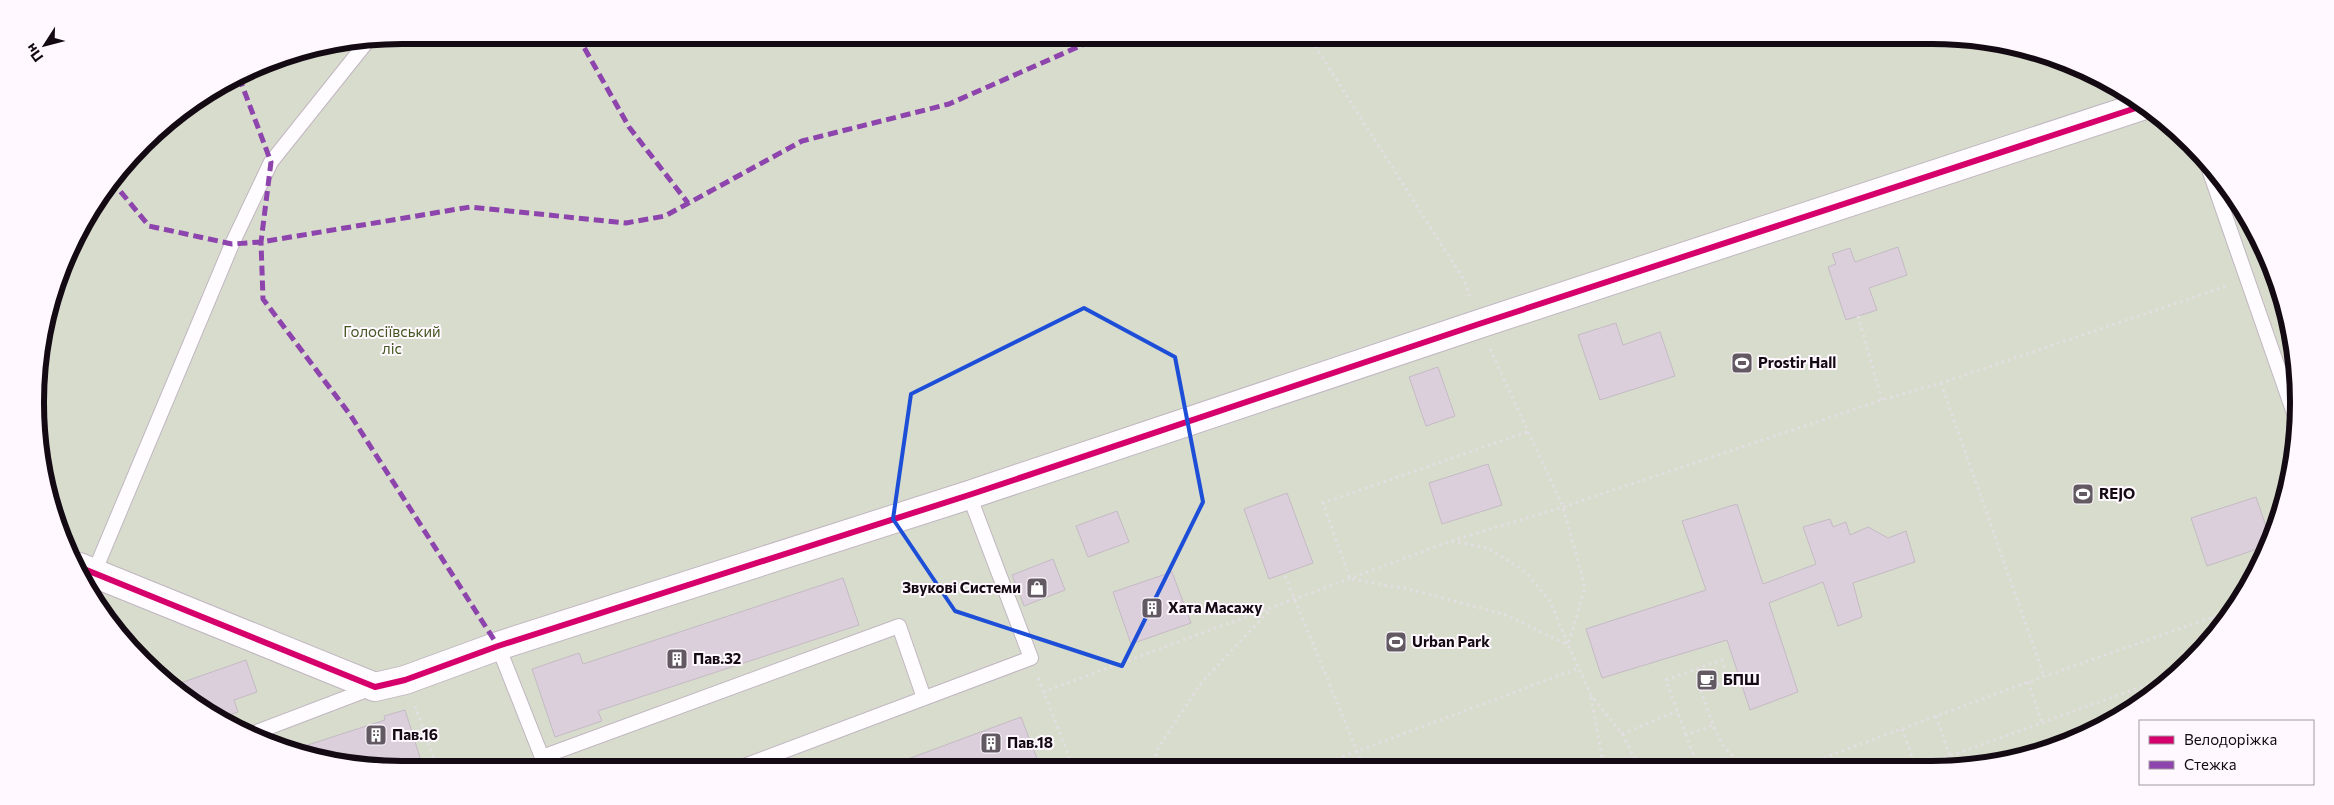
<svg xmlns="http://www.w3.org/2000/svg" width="2334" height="805" font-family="Commissioner,sans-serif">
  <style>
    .green { fill: #d8dccd }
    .building { fill: #dacfda; stroke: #c4bac4 }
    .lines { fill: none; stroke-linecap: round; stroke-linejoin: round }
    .lane-casing { stroke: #c1b6c1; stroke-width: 16 }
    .street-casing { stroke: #c1b6c1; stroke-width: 30 }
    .path { stroke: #e2dee2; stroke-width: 3; stroke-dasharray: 2.5 4; stroke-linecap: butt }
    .lane { stroke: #fefcfe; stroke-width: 14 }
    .street { stroke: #fefcfe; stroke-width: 28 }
    .quiet { stroke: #8e44ad; stroke-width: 5; stroke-dasharray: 10 5; stroke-linecap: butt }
    .cycleway-casing { stroke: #fff9ff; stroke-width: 9 }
    .cycleway { stroke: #d6006c; stroke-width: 6 }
    .marked { fill: none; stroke: #1d4ed8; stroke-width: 4; stroke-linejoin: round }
    .labels { text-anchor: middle; stroke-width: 4; stroke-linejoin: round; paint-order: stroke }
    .park-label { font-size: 15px; fill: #435720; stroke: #fff9ff }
    .poi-label { font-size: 15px; font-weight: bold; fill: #140a14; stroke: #fff9ff; text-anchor: start }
    .rim { fill: none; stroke: #140a14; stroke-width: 6 }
  </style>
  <rect width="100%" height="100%" fill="#f7ebf7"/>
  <path class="green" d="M403 35H1931L2026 47 2094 73 2155 111 2208 160 2250 219 2279 284 2296 354 2298 426 2287 497 2250 587 2174 679 2094 732 1979 767 403 770 308 758 198 708 142 662 97 607 47 497 36 426 38 355 73 240 111 179 160 126 262 63 331 42Z"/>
  <path class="building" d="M1898 247 1907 275 1869 288 1877 310 1846 320 1828 267 1836 264 1832 254 1850 248 1855 262Z
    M1616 323 1623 345 1660 332 1675 376 1600 400 1578 335Z
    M1438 367 1455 416 1426 426 1409 377Z
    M1488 464 1502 505 1442 524 1429 483Z
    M1287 493 1313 563 1269 579 1244 509Z
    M2256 497 2270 538 2266 546 2207 566 2191 518Z
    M1737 504 1763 584 1816 564 1803 527 1830 519 1833 527 1846 522 1850 535 1868 527 1888 538 1906 531 1915 562 1853 583 1862 617 1838 626 1823 582 1769 603 1798 692 1750 710 1727 640 1602 678 1586 629 1706 590 1682 521Z
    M1117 511 1129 542 1088 557 1076 526Z
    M1053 559 1065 590 1024 606 1012 575Z
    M1172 572 1191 623 1131 644 1113 592Z
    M843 578 859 625 598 711 602 721 555 737 532 669 579 653 583 664Z
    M246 660 257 692 234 700 238 712 221 718 198 708 172 686Z
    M405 710 424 770H402L308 758 292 750 385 720 384 716Z
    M1021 717 1041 769H881Z"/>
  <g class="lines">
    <g class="lane-casing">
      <path id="lane" d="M2205 158 2298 425
        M88 587 232 244 271 162 370 38
        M498 646 547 770
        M254 733 372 688
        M542 757 899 626 924 698
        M736 769 1031 658 969 495"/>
    </g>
    <g class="street-casing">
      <path id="street" d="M79 567 375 687 405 680 498 646 969 495 1479 324 2145 105"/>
    </g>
    <path class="path" d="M1308 35 1464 280 1470 297
      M1858 316 1882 400
      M1490 349 1563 507 1585 587 1568 645 1591 695 1622 734 1640 768
      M1941 383 2044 676
      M1527 432 1323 503 1350 579 1413 590 1506 615 1568 645
      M1452 541 1488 548 1524 571 1550 601 1568 644
      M1285 576 1364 768
      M2213 617 2217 627
      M1038 678 1074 769
      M2028 682 2042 723
      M1043 692 1451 541 1563 507 1882 400 1941 383 2227 286
      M1591 697 1604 768
      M415 706 438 770
      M1936 716 1950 756
      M1902 729 1916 767
      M1622 734 1677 711
      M1686 735 1666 680 1722 660 1729 681 1701 691 1713 725
      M1689 767 1693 754 1686 735 1713 725 1724 747 1744 766 1749 767
      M1799 767 2028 682 2230 611
      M1920 767 2179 673
      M1312 768 1579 668
      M1154 769 1157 750 1201 683 1270 610"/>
    <use href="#lane" class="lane"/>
    <use href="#street" class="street"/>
    <path class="quiet" d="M577 35 629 127 688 203
      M239 77 271 162 261 242 263 299 351 416 498 646
      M111 180 149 226 232 244 261 242 470 207 626 223 665 216 802 141 949 104 1105 35"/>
    <g class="cycleway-casing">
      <path id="cycleway" d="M79 567 375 687 405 680 498 646 969 495 1479 324 2145 105"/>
    </g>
    <use href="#cycleway" class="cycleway"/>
  </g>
  <path class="marked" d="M1084 308 1175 357 1203 502 1122 666 955 611 893 519 911 394Z"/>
  <defs>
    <g id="stadium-square" transform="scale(1.125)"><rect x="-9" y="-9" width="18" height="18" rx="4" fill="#635963" stroke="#fff9ff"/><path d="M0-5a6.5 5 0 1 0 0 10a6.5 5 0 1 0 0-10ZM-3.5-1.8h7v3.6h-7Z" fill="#fff"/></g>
    <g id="shop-square" transform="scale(1.125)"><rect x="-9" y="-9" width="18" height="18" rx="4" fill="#635963" stroke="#fff9ff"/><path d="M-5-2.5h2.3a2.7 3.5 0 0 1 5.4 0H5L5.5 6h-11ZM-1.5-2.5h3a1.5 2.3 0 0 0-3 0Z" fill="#fff"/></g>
    <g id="building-square" transform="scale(1.125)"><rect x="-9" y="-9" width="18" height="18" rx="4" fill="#635963" stroke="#fff9ff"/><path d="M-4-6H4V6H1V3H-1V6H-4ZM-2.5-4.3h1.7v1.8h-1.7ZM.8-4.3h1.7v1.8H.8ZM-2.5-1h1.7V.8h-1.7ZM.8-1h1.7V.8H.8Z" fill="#fff"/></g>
    <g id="cafe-square" transform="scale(1.125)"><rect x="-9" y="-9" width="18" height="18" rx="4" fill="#635963" stroke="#fff9ff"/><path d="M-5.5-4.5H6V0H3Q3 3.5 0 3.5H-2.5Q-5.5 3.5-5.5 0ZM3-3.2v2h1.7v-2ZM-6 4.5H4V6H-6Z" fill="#fff"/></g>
  </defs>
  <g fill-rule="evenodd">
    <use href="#stadium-square" x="1742" y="363"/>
    <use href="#stadium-square" x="2083" y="494"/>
    <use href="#shop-square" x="1037" y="588"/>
    <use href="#building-square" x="1152" y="608"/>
    <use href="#stadium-square" x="1396" y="642"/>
    <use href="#building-square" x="677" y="659"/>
    <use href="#cafe-square" x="1707" y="680"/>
    <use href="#building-square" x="376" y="735"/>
    <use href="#building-square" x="991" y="743"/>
  </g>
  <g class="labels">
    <g class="park-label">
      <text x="392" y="337">Голосіївський<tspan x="392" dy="17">ліс</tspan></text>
    </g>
    <g class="poi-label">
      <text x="1758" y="368">Prostir Hall</text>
      <text x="2099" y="499">REJO</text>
      <text x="1021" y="593" text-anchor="end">Звукові Системи</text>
      <text x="1168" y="613">Хата Масажу</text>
      <text x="1412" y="647">Urban Park</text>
      <text x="693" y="664">Пав.32</text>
      <text x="1723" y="685">БПШ</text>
      <text x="392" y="740">Пав.16</text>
      <text x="1007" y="748">Пав.18</text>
    </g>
  </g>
  <path d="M0 0H2334V805H0ZM402 44H1932A358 358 0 0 1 2290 402V403A358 358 0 0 1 1932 761H402A358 358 0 0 1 44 403V402A358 358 0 0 1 402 44Z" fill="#fff9ff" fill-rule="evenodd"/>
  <path class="rim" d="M402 44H1932A358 358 0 0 1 2290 402V403A358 358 0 0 1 1932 761H402A358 358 0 0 1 44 403V402A358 358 0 0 1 402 44Z"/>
  <rect x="2139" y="720" width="175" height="65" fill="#fff9ff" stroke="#a199a1"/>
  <rect x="2149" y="736" width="25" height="8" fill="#d6006c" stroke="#a199a1"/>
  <text x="2184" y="745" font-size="15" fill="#140a14">Велодоріжка</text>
  <rect x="2149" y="761" width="25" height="8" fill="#8e44ad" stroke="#a199a1"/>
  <text x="2184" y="770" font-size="15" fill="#140a14">Стежка</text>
  <g transform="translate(45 45) rotate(234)" stroke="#fff9ff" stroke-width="4" paint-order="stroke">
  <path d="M0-4L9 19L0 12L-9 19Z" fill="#140a14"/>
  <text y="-8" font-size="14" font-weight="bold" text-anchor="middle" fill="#140a14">Пн</text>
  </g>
</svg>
